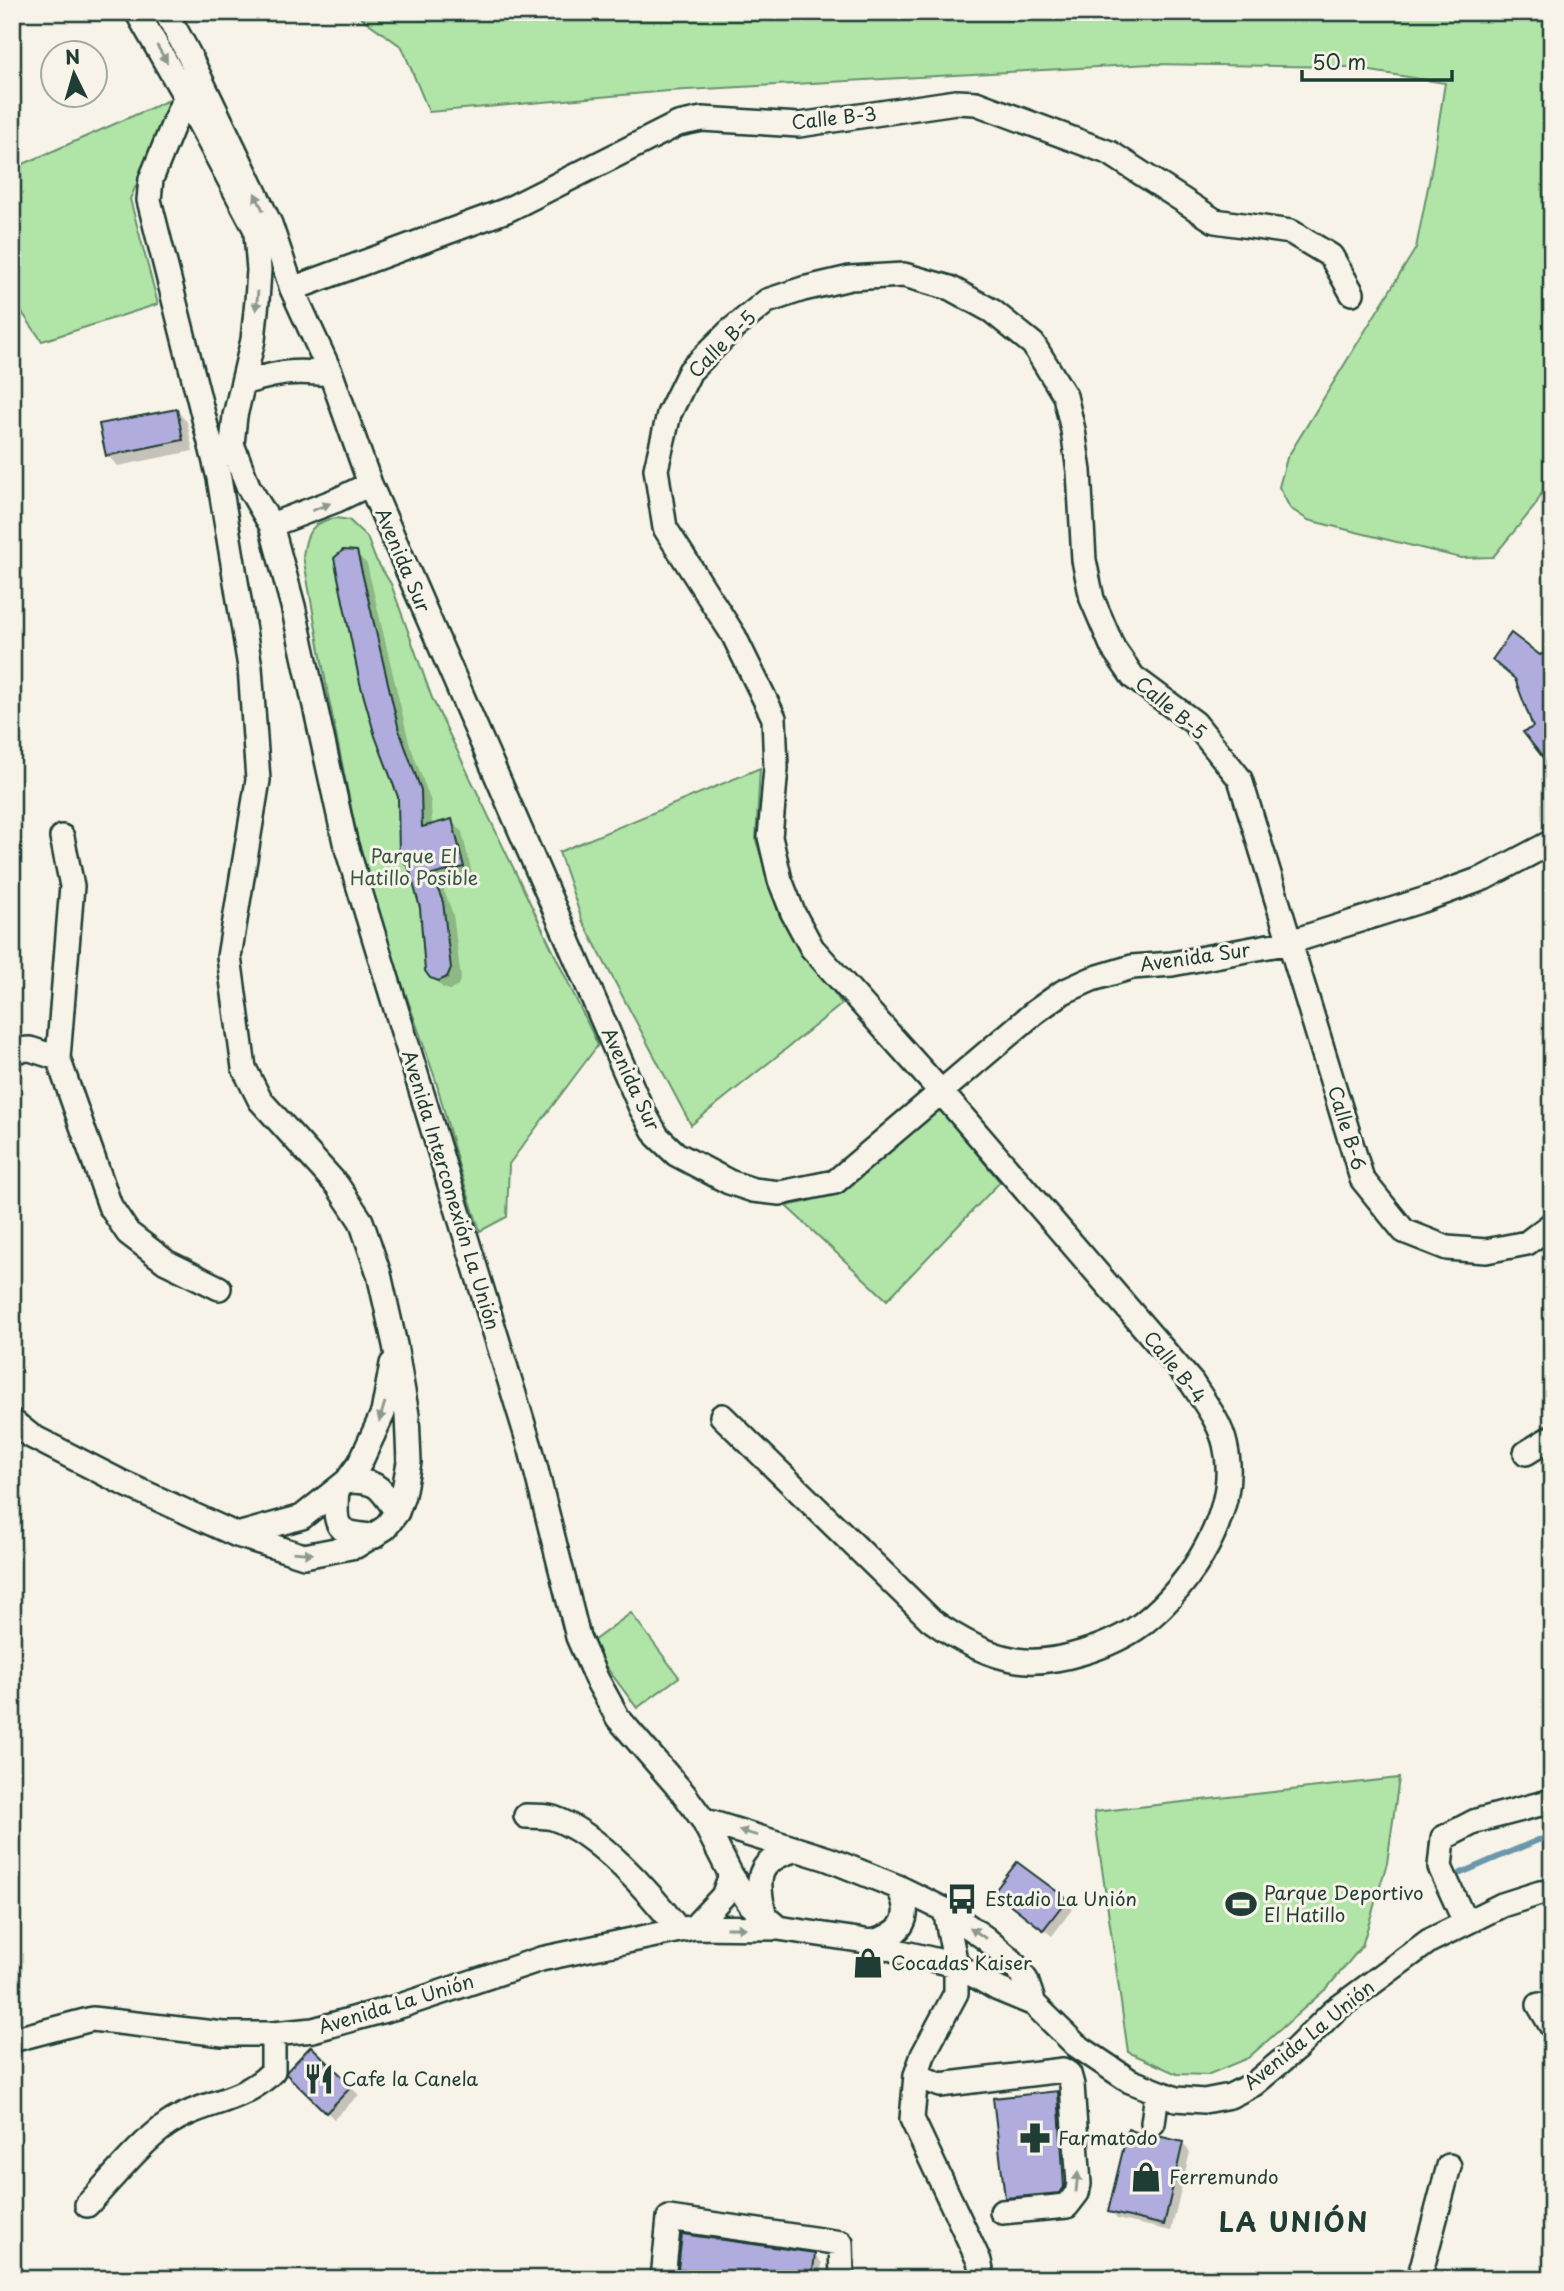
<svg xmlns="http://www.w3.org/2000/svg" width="1564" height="2291" font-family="'Playpen Sans',sans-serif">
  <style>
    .green { fill: #b1e5a7; stroke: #68916e; stroke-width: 2 }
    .shadow { fill: #0003 }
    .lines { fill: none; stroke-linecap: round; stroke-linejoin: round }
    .stream { stroke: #6a97ab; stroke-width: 6 }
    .building { fill: #b0adde; stroke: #1f3d34; stroke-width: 2 }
    .minor-casing { stroke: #1f3d34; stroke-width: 28 }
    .minor { stroke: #f7f3e8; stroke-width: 23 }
    .oneway { fill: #8b988e }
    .labels { text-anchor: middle; stroke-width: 6; stroke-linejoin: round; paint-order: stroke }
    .street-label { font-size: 19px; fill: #1f3d34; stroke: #f7f3e8 }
    .park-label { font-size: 19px; fill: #355645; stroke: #f7f3e8 }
    .poi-label { font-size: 19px; fill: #1f3d34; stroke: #f7f3e8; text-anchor: start }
    .district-label { font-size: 26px; font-weight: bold; letter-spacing: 2px; fill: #1f3d34; stroke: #f7f3e8 }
  </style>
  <rect width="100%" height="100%" fill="#f7f3e8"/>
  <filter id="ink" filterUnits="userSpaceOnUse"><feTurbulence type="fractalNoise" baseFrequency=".0143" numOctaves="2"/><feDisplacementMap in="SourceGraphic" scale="14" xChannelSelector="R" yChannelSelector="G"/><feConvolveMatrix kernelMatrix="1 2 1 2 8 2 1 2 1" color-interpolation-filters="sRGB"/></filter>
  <g filter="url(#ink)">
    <path class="green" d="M353 12H1552V473L1535 506 1493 557 1461 558 1308 520 1290 508 1279 487 1287 458 1416 248 1431 172 1445 83 1346 67 1150 64 668 91 429 112 402 47Z
      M176 97 130 199 158 304 42 341 12 298V169Z
      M336 518 349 520 367 537 375 558 391 584 432 698 598 1045 509 1164 507 1217 480 1231 459 1167 436 1081 366 880 328 695 303 556C306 533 311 522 336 518Z
      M760 768 756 840 780 917 842 1004 691 1125 582 920 559 852Z
      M939 1106 1000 1182 887 1300 786 1206 806 1202 839 1188Z
      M631 1613 679 1677 637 1708 589 1644Z
      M1399 1778 1387 1863 1362 1946 1328 1987 1248 2058 1207 2075 1177 2074 1128 2052 1094 1812Z"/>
    <path class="shadow" d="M177 411 187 422 193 451 118 466 107 455Z
      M356 553 367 564 409 742 431 802 432 826 451 821 462 832 473 878 442 885 453 914 461 979 457 987 450 990 443 988 432 977 422 908 400 797Z
      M996 1892 1066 1900 1073 1908 1052 1936Z
      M311 2049 359 2095 334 2119 288 2074Z
      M1058 2092 1068 2103 1074 2198 1017 2208 1006 2197Z
      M1150 2138 1183 2144 1190 2152 1171 2231 1117 2219 1110 2211Z
      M814 2255 822 2263 820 2279H679Z"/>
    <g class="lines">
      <path class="stream" d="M1461 1873 1538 1840 1552 1838"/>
    </g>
    <path class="building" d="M177 409 183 440 106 456 99 424Z
      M343 550 357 551 399 730 421 790 422 827 452 819 464 867 432 875 443 902 451 968 447 977 439 981 430 978 425 971 420 908 409 868 399 856 398 797 375 736 360 683 334 558Z
      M1511 633 1540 655 1552 649V769L1523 732 1533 727 1515 679 1492 660Z
      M1017 1862 1067 1899 1043 1930 994 1892Z
      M311 2046 352 2086 326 2113 286 2074 287 2071Z
      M1058 2091 1064 2187 1060 2193 1005 2198 993 2098Z
      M1128 2129 1150 2137 1158 2136 1183 2142 1164 2225 1108 2212Z
      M682 2234 815 2253 812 2279H677Z"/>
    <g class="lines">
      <g class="minor-casing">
        <path id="minor" d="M137 12 185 96 264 245
          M166 12 188 53 270 224 292 289 331 374 370 484 641 1108 657 1136 676 1154 729 1182 753 1190 780 1193 835 1182 1035 1012 1063 992 1092 979 1132 967 1172 964 1290 942 1426 899 1484 878 1552 842
          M256 233 259 270 257 301 253 340 235 416 232 444 248 486 271 525 293 606 345 842 531 1450 578 1637 596 1678 618 1718 684 1794 703 1820 731 1875 750 1904 778 1928
          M292 289 507 210 678 124 702 119 799 125 956 102 976 103 1110 153 1215 221 1291 232 1331 256 1352 293
          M243 383C280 372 293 370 331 374
          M271 525 337 500 370 484
          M12 1050 30 1049 58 1058 110 1206 128 1233 166 1262 219 1288
          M58 1058 72 886 62 837
          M722 1416 931 1620C956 1638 985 1655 1017 1660 1054 1666 1113 1646 1142 1624 1192 1585 1241 1509 1225 1444 1220 1422 1204 1402 1192 1383L942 1093 812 948 793 913 780 880 770 837 776 768 774 718 734 636 665 528 656 469 669 414 690 371 730 331 767 301 803 289 850 278 904 275 950 288 992 311 1033 344 1065 396 1073 430 1079 471 1084 560 1092 599 1113 648 1133 677 1195 723 1240 779 1362 1179 1404 1231 1447 1248 1486 1251 1527 1243 1552 1224
          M12 1421 31 1436 121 1482 237 1535 304 1556 356 1546 385 1528 397 1512 403 1495 409 1462 407 1415 395 1345 379 1274 361 1221 337 1185 260 1100 244 1068 229 957 258 780 250 667 219 478 149 200 151 179 185 96
          M1526 1453 1552 1437
          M347 1481C379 1481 379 1487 397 1512
          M337 1489C334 1527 335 1534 375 1536
          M237 1535 302 1517 347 1481 360 1463 383 1413 392 1364
          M526 1816C535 1816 545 1816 553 1818 598 1833 651 1894 679 1930
          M703 1820 828 1859 898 1887 945 1910 985 1938 1012 1961 1026 1980 1034 2004
          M945 1910 956 1965V1993L923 2055 916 2075 912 2119 979 2261 983 2279
          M765 1917C756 1881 754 1861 795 1850
          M1465 1922 1440 1867 1443 1838 1476 1821 1552 1801
          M694 1927 723 1896 731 1875
          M872 1942C903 1934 914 1917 898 1887
          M1539 2005 1552 2027
          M12 2040 92 2019 223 2034H273L313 2030 400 2006 541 1959 694 1927 778 1928 872 1942 901 1952 956 1965 998 1989 1034 2004 1076 2045 1130 2081 1176 2099 1204 2101 1230 2096 1254 2084 1296 2049 1334 2011 1429 1941 1502 1905 1540 1893 1552 1892
          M916 2075 940 2085 1063 2070 1069 2074 1072 2085 1079 2184 1077 2193 1067 2206 1002 2212
          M1153 2123 1157 2093
          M87 2205C111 2180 140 2143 168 2124 202 2101 243 2103 273 2071V2034
          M663 2279 669 2218 841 2243 842 2279
          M1419 2279 1449 2166"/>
      </g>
      <use href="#minor" class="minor"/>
    </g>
    <defs><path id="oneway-solid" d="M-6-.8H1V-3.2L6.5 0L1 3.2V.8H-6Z" transform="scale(1.75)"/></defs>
    <g class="oneway">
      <use href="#oneway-solid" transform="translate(162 54) rotate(59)"/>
      <use href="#oneway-solid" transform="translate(259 202) rotate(-116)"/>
      <use href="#oneway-solid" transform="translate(257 301) rotate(95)"/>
      <use href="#oneway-solid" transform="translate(321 507) rotate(-22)"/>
      <use href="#oneway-solid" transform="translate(382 1412) rotate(107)"/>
      <use href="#oneway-solid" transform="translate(303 1553) rotate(5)"/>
      <use href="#oneway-solid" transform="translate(748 1833) rotate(-164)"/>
      <use href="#oneway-solid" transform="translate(736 1928)"/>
      <use href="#oneway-solid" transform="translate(978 1933) rotate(-145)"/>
      <use href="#oneway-solid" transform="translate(1077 2182) rotate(-84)"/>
    </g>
  </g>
  <defs>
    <g id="bus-bare" transform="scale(2.415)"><path d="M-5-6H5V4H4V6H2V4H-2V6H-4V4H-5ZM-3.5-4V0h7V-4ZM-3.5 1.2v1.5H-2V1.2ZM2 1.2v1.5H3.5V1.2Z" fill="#1f3d34" stroke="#f7f3e8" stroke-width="2.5" paint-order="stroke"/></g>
    <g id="stadium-bare" transform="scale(2.415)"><path d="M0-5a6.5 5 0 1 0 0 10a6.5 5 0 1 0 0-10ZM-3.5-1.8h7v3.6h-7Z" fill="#1f3d34" stroke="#f7f3e8" stroke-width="2.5" paint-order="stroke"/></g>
    <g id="shop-bare" transform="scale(2.415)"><path d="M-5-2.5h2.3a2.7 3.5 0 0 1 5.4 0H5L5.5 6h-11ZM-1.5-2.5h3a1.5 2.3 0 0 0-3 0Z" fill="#1f3d34" stroke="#f7f3e8" stroke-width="2.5" paint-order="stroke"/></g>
    <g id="restaurant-bare" transform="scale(2.415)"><path d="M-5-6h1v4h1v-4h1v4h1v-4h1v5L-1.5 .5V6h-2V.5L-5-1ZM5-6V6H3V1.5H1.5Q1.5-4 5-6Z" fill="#1f3d34" stroke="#f7f3e8" stroke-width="2.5" paint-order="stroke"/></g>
    <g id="pharmacy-bare" transform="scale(2.415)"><path d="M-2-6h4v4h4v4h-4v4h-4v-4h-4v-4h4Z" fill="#1f3d34" stroke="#f7f3e8" stroke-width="2.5" paint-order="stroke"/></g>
  </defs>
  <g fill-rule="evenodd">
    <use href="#bus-bare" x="962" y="1899"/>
    <use href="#stadium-bare" x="1241" y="1904"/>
    <use href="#shop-bare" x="868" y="1963"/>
    <use href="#restaurant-bare" x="319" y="2079"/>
    <use href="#pharmacy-bare" x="1035" y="2138"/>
    <use href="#shop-bare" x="1146" y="2177"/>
  </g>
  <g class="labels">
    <g class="street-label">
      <text transform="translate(834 118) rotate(-6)" y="7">Calle B-3</text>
      <text transform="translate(722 344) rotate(-45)" y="7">Calle B-5</text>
      <text transform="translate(403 560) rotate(67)" y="7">Avenida Sur</text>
      <text transform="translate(1171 708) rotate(40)" y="7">Calle B-5</text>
      <text transform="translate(1195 957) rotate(-8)" y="7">Avenida Sur</text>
      <text transform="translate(631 1079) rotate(65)" y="7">Avenida Sur</text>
      <text transform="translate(1347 1128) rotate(73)" y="7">Calle B-6</text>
      <text transform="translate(451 1190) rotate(73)" y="7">Avenida Interconexión La Unión</text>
      <text transform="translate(1175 1367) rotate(51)" y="7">Calle B-4</text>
      <text transform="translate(396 2004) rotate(-17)" y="7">Avenida La Unión</text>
      <text transform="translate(1309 2035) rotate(-39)" y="7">Avenida La Unión</text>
    </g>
    <g class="park-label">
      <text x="414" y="863">Parque El<tspan x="414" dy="22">Hatillo Posible</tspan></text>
    </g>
    <g class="poi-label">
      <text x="1264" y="1900">Parque Deportivo<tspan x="1264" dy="22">El Hatillo</tspan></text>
      <text x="985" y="1906">Estadio La Unión</text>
      <text x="891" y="1970">Cocadas Kaiser</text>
      <text x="342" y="2086">Cafe la Canela</text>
      <text x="1058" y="2145">Farmatodo</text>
      <text x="1169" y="2184">Ferremundo</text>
    </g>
    <g class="district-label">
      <text x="1294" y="2232">LA UNIÓN</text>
    </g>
  </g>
  <rect width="1564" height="2291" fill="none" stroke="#f7f3e8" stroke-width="42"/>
  <rect x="21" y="21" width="1522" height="2249" fill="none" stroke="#1f3d34" stroke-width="2.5" filter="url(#ink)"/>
  <g transform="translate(74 74) rotate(355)"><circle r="33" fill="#f7f3e8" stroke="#a1aaa0" stroke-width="2"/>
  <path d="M0-5L12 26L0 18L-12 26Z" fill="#1f3d34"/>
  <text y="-10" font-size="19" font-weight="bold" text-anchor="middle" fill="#1f3d34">N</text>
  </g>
  <path d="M1302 70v10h150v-10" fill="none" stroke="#1f3d34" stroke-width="3.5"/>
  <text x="1312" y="70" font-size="21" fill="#1f3d34" stroke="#f7f3e8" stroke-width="5" paint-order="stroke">50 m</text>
</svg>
